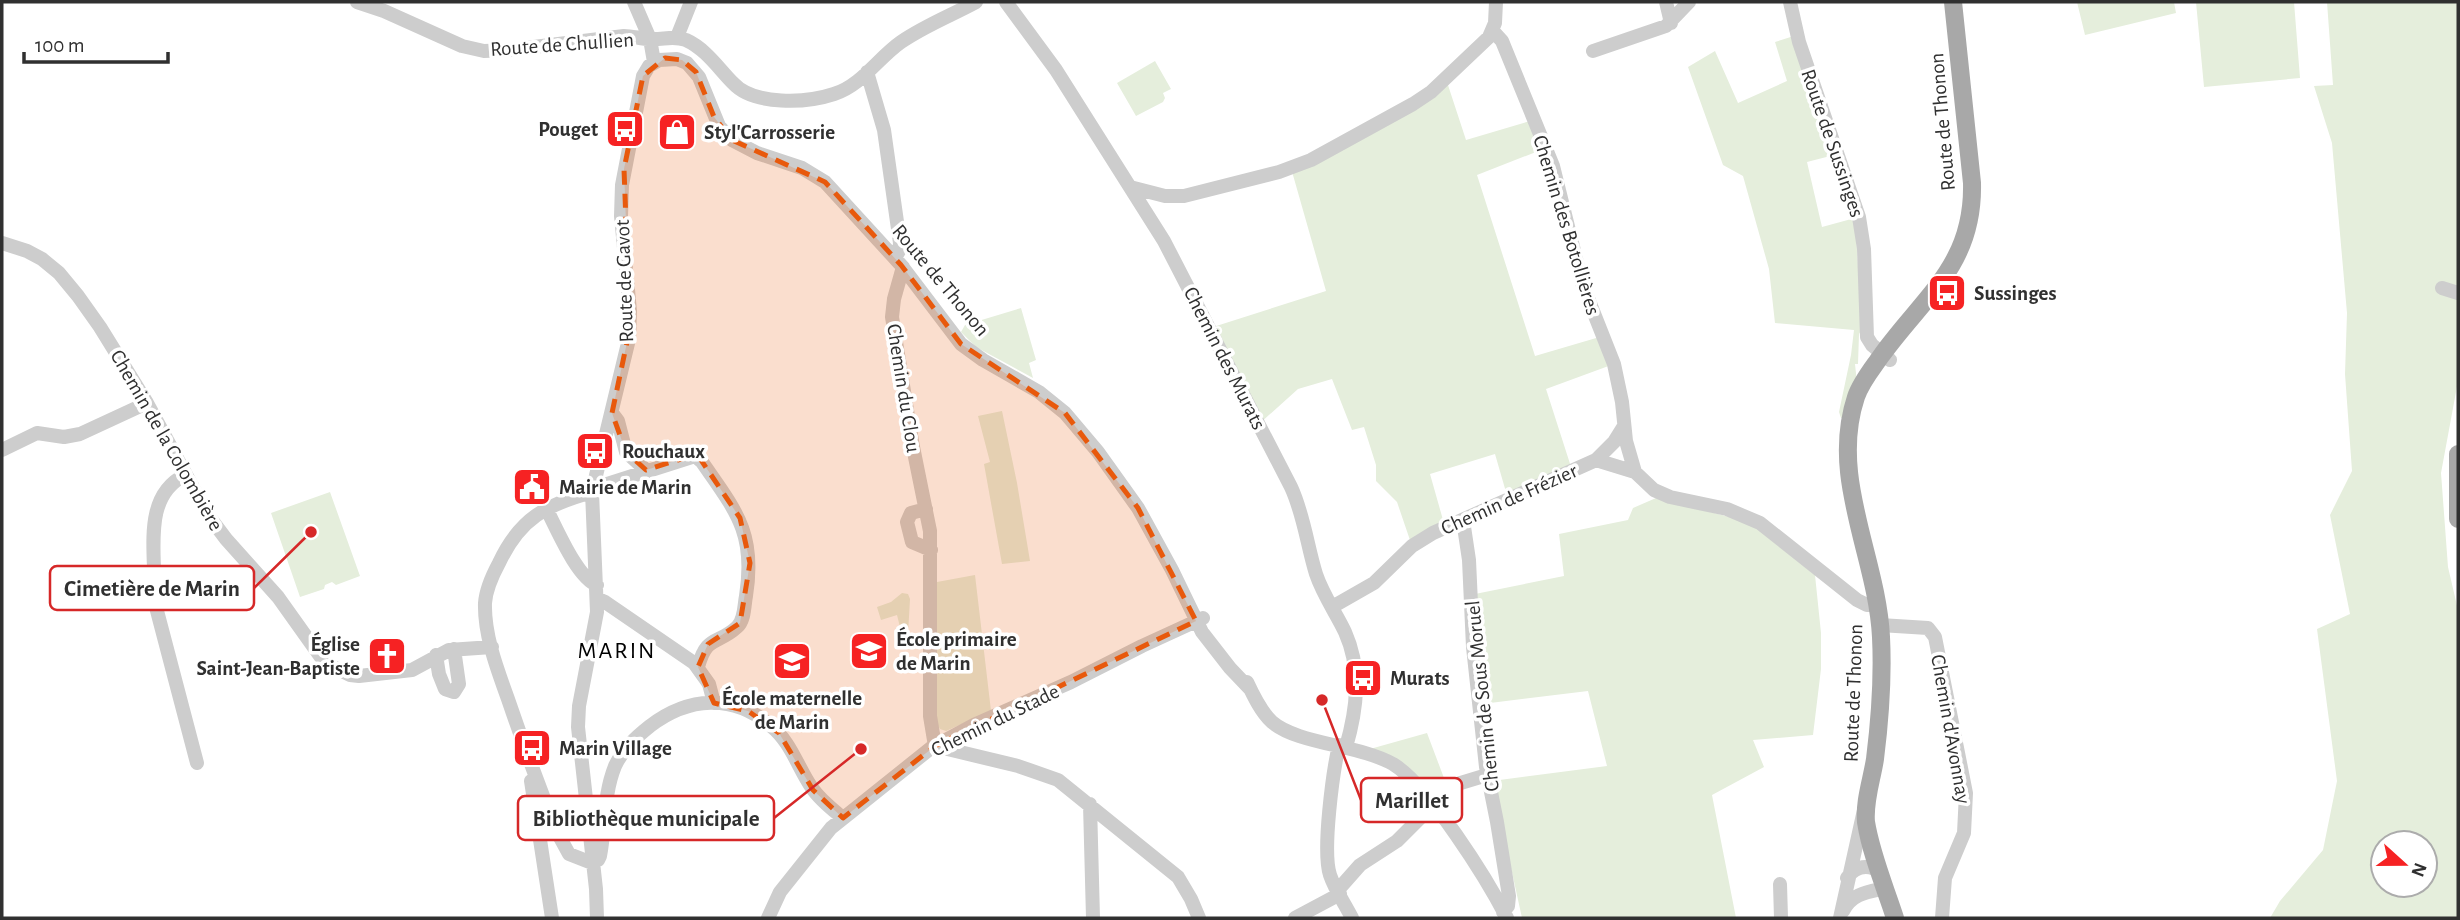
<svg xmlns="http://www.w3.org/2000/svg" width="2460" height="920" font-family="'Alegreya Sans',sans-serif">
  <style>
    .green { fill: #e5eedc; fill-rule: evenodd }
    .lines { fill: none; stroke-linecap: round; stroke-linejoin: round }
    .minor { stroke: #cdcdcd; stroke-width: 14 }
    .major { stroke: #a8a8a8; stroke-width: 18 }
    .marked { fill: #e8590c; fill-opacity: 0.2; stroke: #e8590c; stroke-width: 5; stroke-dasharray: 14 9; stroke-linejoin: round }
    .labels { text-anchor: middle; stroke-width: 7; stroke-linejoin: round; paint-order: stroke }
    .street-label { font-size: 21px; fill: #303030; stroke: #fff }
    .poi-label { font-size: 21px; font-weight: bold; fill: #303030; stroke: #fff; text-anchor: start }
    .quarter-label { font-size: 24px; letter-spacing: 2px; fill: #000; stroke: #fff }
    .leader { fill: none; stroke: #d62828; stroke-width: 2.5 }
    .callout-dot { fill: #d62828; stroke: #fff; stroke-width: 2.5 }
    .callout { fill: #fff; stroke: #d62828; stroke-width: 2.5 }
    .callout-label { font-size: 23px; text-anchor: middle; font-weight: bold; fill: #303030 }
  </style>
  <rect width="100%" height="100%" fill="#fff"/>
  <path class="green" d="M2077 2H2174L2176 13 2085 35Z
    M2196 2H2294L2300 78 2204 87Z
    M2327 2H2458V381L2441 473 2448 567 2458 610V918H2270L2280 901 2323 850 2337 781 2317 629 2350 614 2330 515 2352 471 2345 374 2347 313 2332 143 2314 86 2333 85ZM2383 843H2425V885H2383Z
    M1797 35 1838 154 1807 162 1822 227 1855 218 1862 329 1859 334 1858 364H1855L1857 383 1845 419 1841 418 1839 412 1851 355 1854 330 1775 323 1769 269 1743 176 1723 165 1688 67 1715 51 1738 103 1787 81 1775 42Z
    M1155 61 1171 89 1163 93 1165 98 1163 102 1136 116 1117 83Z
    M1446 79 1466 140 1530 121 1541 150 1477 175 1535 356 1603 336 1614 364 1546 389 1572 470 1508 499 1495 454 1430 474 1445 527 1412 546 1397 502 1376 481V465L1364 427 1352 430 1332 379 1298 389 1259 424 1210 328 1326 291 1291 168Z
    M1021 308 1036 360 1029 363 1033 378 976 347 961 332 965 325Z
    M1002 411 1017 483 1030 561 1002 564 984 464 990 462 978 416Z
    M330 492 360 576 336 585 332 582 325 585 324 589 300 597 271 513Z
    M1656 498 1749 522 1815 575 1821 633V669L1813 735 1753 740 1764 767 1712 795 1736 918H1522L1492 781 1607 766 1588 691 1482 704 1475 594 1564 576 1559 534 1628 520 1633 508Z
    M975 575 991 711 946 731 940 729 937 724V582Z
    M902 593 908 594 910 599 908 634 902 635 897 615 881 620 877 607 891 602Z
    M1427 733 1447 786 1433 792 1370 749Z"/>
  <g class="lines">
    <path class="minor" d="M357 2 384 11 462 46 484 51 509 50 624 36C633 36 641 39 650 39 663 40 673 35 686 40 706 49 719 69 733 83 754 106 807 103 834 94 862 85 878 58 901 42 924 26 952 15 976 2
      M634 2 650 39 654 62
      M1006 2 1056 70 1164 241 1291 487C1304 515 1307 545 1316 574 1323 595 1336 613 1345 632 1362 670 1357 709 1346 747
      M1666 2 1671 23
      M1790 2 1799 42 1859 217 1864 249 1867 337 1872 345 1890 360
      M1492 30 1502 41 1553 166 1582 283 1614 364 1622 402 1626 441 1635 472
      M677 37 691 2
      M1593 51 1666 26 1689 2
      M867 72 884 130 900 243 899 251 895 258
      M1130 187 1165 196H1184L1279 172 1311 160 1413 104 1431 92 1489 37 1495 23 1496 2
      M2 243 27 251 42 259 59 273 78 296 100 327 147 403 208 515 226 539 278 597 325 663 350 675 359 676 412 670 449 650 492 647
      M903 267 894 299 892 317 913 447 930 531V716L935 746
      M2442 288 2458 293
      M612 413 618 421 626 452 646 470
      M2 450 37 433 64 437 80 434 147 403
      M1596 460 1614 442 1624 426
      M185 475C149 493 153 535 154 569 155 582 153 594 156 607L197 763
      M593 486H601L695 456 702 462C736 511 756 533 746 596 744 605 745 620 737 627 718 645 707 634 698 667
      M546 508C556 527 577 578 597 585
      M926 509 911 513 907 522 912 542 931 550
      M1463 520 1469 560 1473 647 1486 767 1497 822 1509 896 1508 906 1503 912
      M598 599 605 602 694 663 709 684 714 703
      M1332 607 1374 583 1412 546 1433 533 1596 460 1635 472 1654 490 1670 497 1727 509 1760 523 1857 600 1867 605H1878
      M1880 625 1928 628 1935 637 1966 793 1964 833 1945 878 1942 918
      M436 655 439 674 445 689 454 692 459 684 454 649
      M1247 682C1253 695 1261 712 1272 722 1297 744 1360 745 1393 764 1429 786 1487 879 1507 918
      M1339 745C1333 771 1322 851 1330 875 1335 890 1345 904 1352 918
      M935 746 1018 766 1058 780 1178 877 1191 899 1199 918
      M531 781 552 918
      M1429 799 1454 785 1487 775
      M1090 804 1093 918
      M592 863 569 854 557 832C540 789 524 746 509 702 498 671 484 636 485 603 486 589 492 576 499 563 520 518 546 505 592 492
      M592 863 598 860 600 856C606 825 603 796 615 766 623 749 635 738 650 726 688 697 733 693 771 726 791 742 798 768 812 788 820 800 832 809 843 818
      M1847 878C1856 865 1868 864 1881 872
      M1780 884 1781 918
      M1337 891 1360 865 1397 841 1433 805
      M1843 911C1852 893 1868 892 1886 888
      M597 918 596 889 578 727 579 706 597 612 592 492 629 339 630 311 621 216 622 185 643 76 649 66 659 60 677 59 687 63 699 77 719 126 732 140 757 153 802 168 825 182 901 265 961 344 983 360 1039 392 1065 413 1098 452 1138 508 1172 570 1202 632 1230 668 1250 689
      M768 918 780 892 831 828 931 748 974 725 1071 682 1142 646 1203 618
      M1295 918 1340 894
      M1840 918 1864 810"/>
    <path class="major" d="M2458 454V519
      M1895 918C1885 887 1871 854 1866 822 1864 801 1872 779 1875 759 1880 719 1883 677 1881 637 1877 556 1829 478 1856 397 1861 382 1872 369 1881 356 1924 296 1974 265 1972 183L1953 2"/>
  </g>
  <path class="marked" d="M665 58 682 60 696 72 714 117 732 140 825 182 901 265 961 344 1065 413 1138 508 1196 621 935 746 843 818 813 790 779 733 748 711 714 703 698 667 708 644 740 623 750 563 740 518 697 454 646 470 626 452 612 413 630 328 624 169 643 76Z"/>
  <defs>
    <g id="bus-square" transform="scale(2.0125)"><rect x="-9" y="-9" width="18" height="18" rx="4" fill="#f62223" stroke="#fff"/><path d="M-5-6H5V4H4V6H2V4H-2V6H-4V4H-5ZM-3.5-4V0h7V-4ZM-3.5 1.2v1.5H-2V1.2ZM2 1.2v1.5H3.5V1.2Z" fill="#fff"/></g>
    <g id="shop-square" transform="scale(2.0125)"><rect x="-9" y="-9" width="18" height="18" rx="4" fill="#f62223" stroke="#fff"/><path d="M-5-2.5h2.3a2.7 3.5 0 0 1 5.4 0H5L5.5 6h-11ZM-1.5-2.5h3a1.5 2.3 0 0 0-3 0Z" fill="#fff"/></g>
    <g id="civic-square" transform="scale(2.0125)"><rect x="-9" y="-9" width="18" height="18" rx="4" fill="#f62223" stroke="#fff"/><path d="M-.6-6.5H3V-4.5H.6V-3L4-1V1h2V6H-6V1h2V-1L-.6-3ZM-1.2 2.5V6h2.4V2.5Z" fill="#fff"/></g>
    <g id="school-square" transform="scale(2.0125)"><rect x="-9" y="-9" width="18" height="18" rx="4" fill="#f62223" stroke="#fff"/><path d="M0-5L7-2L0 1L-7-2ZM-4 1L0 2.5L4 1V4Q0 6-4 4Z" fill="#fff"/></g>
    <g id="church-square" transform="scale(2.0125)"><rect x="-9" y="-9" width="18" height="18" rx="4" fill="#f62223" stroke="#fff"/><path d="M-1.2-6h2.4v3.5h3.3v2.4h-3.3V6h-2.4V-.1h-3.3v-2.4h3.3Z" fill="#fff"/></g>
  </defs>
  <g fill-rule="evenodd">
    <use href="#bus-square" x="625" y="129"/>
    <use href="#shop-square" x="677" y="132"/>
    <use href="#bus-square" x="1947" y="293"/>
    <use href="#bus-square" x="595" y="451"/>
    <use href="#civic-square" x="532" y="487"/>
    <use href="#school-square" x="869" y="651"/>
    <use href="#church-square" x="387" y="656"/>
    <use href="#school-square" x="792" y="661"/>
    <use href="#bus-square" x="1363" y="678"/>
    <use href="#bus-square" x="532" y="748"/>
  </g>
  <g class="labels">
    <g class="street-label">
      <text transform="translate(562 44) rotate(-4)" y="7">Route de Chullien</text>
      <text transform="translate(1942 122) rotate(-95)" y="7">Route de Thonon</text>
      <text transform="translate(1833 143) rotate(71)" y="7">Route de Sussinges</text>
      <text transform="translate(1567 225) rotate(73)" y="7">Chemin des Botollières</text>
      <text transform="translate(941 280) rotate(50)" y="7">Route de Thonon</text>
      <text transform="translate(624 281) rotate(-92)" y="7">Route de Gavot</text>
      <text transform="translate(1225 358) rotate(63)" y="7">Chemin des Murats</text>
      <text transform="translate(904 388) rotate(81)" y="7">Chemin du Clou</text>
      <text transform="translate(167 440) rotate(60)" y="7">Chemin de la Colombière</text>
      <text transform="translate(1509 499) rotate(-24)" y="7">Chemin de Frézier</text>
      <text transform="translate(1853 693) rotate(-88)" y="7">Route de Thonon</text>
      <text transform="translate(1482 696) rotate(-96)" y="7">Chemin de Sous Moruel</text>
      <text transform="translate(995 720) rotate(-26)" y="7">Chemin du Stade</text>
      <text transform="translate(1951 729) rotate(80)" y="7">Chemin d'Avonnay</text>
    </g>
    <g class="poi-label">
      <text x="598" y="136" text-anchor="end">Pouget</text>
      <text x="704" y="139">Styl'Carrosserie</text>
      <text x="1974" y="300">Sussinges</text>
      <text x="622" y="458">Rouchaux</text>
      <text x="559" y="494">Mairie de Marin</text>
      <text x="896" y="646">École primaire<tspan x="896" dy="24">de Marin</tspan></text>
      <text x="360" y="651" text-anchor="end">Église<tspan x="360" dy="24">Saint-Jean-Baptiste</tspan></text>
      <text x="1390" y="685">Murats</text>
      <text x="792" y="705" text-anchor="middle">École maternelle<tspan x="792" dy="24">de Marin</tspan></text>
      <text x="559" y="755">Marin Village</text>
    </g>
    <g class="quarter-label">
      <text x="617" y="658">MARIN</text>
    </g>
  </g>
  <path class="leader" d="M311 532L254 588M1322 700L1361 800M861 749L774 818"/>
  <g class="callout-dot">
    <circle cx="311" cy="532" r="7"/>
    <circle cx="1322" cy="700" r="7"/>
    <circle cx="861" cy="749" r="7"/>
  </g>
  <g class="callout">
    <rect x="50" y="566" width="204" height="44" rx="7"/>
    <rect x="1361" y="778" width="101" height="44" rx="7"/>
    <rect x="518" y="796" width="256" height="44" rx="7"/>
  </g>
  <g class="callout-label">
    <text x="152" y="596">Cimetière de Marin</text>
    <text x="1412" y="808">Marillet</text>
    <text x="646" y="826">Bibliothèque municipale</text>
  </g>
  <rect width="2460" height="920" fill="none" stroke="#303030" stroke-width="7"/>
  <g transform="translate(2404 864) rotate(111)"><circle r="33" fill="#ffffff" stroke="#acacac" stroke-width="2"/>
  <path d="M0-5L12 26L0 18L-12 26Z" fill="#f62223"/>
  <text y="-10" font-size="19" font-weight="bold" text-anchor="middle" fill="#303030">N</text>
  </g>
  <path d="M24 52v10h144v-10" fill="none" stroke="#303030" stroke-width="3.5"/>
  <text x="35" y="52" font-size="21" fill="#303030" stroke="#ffffff" stroke-width="5" paint-order="stroke">100 m</text>
</svg>
